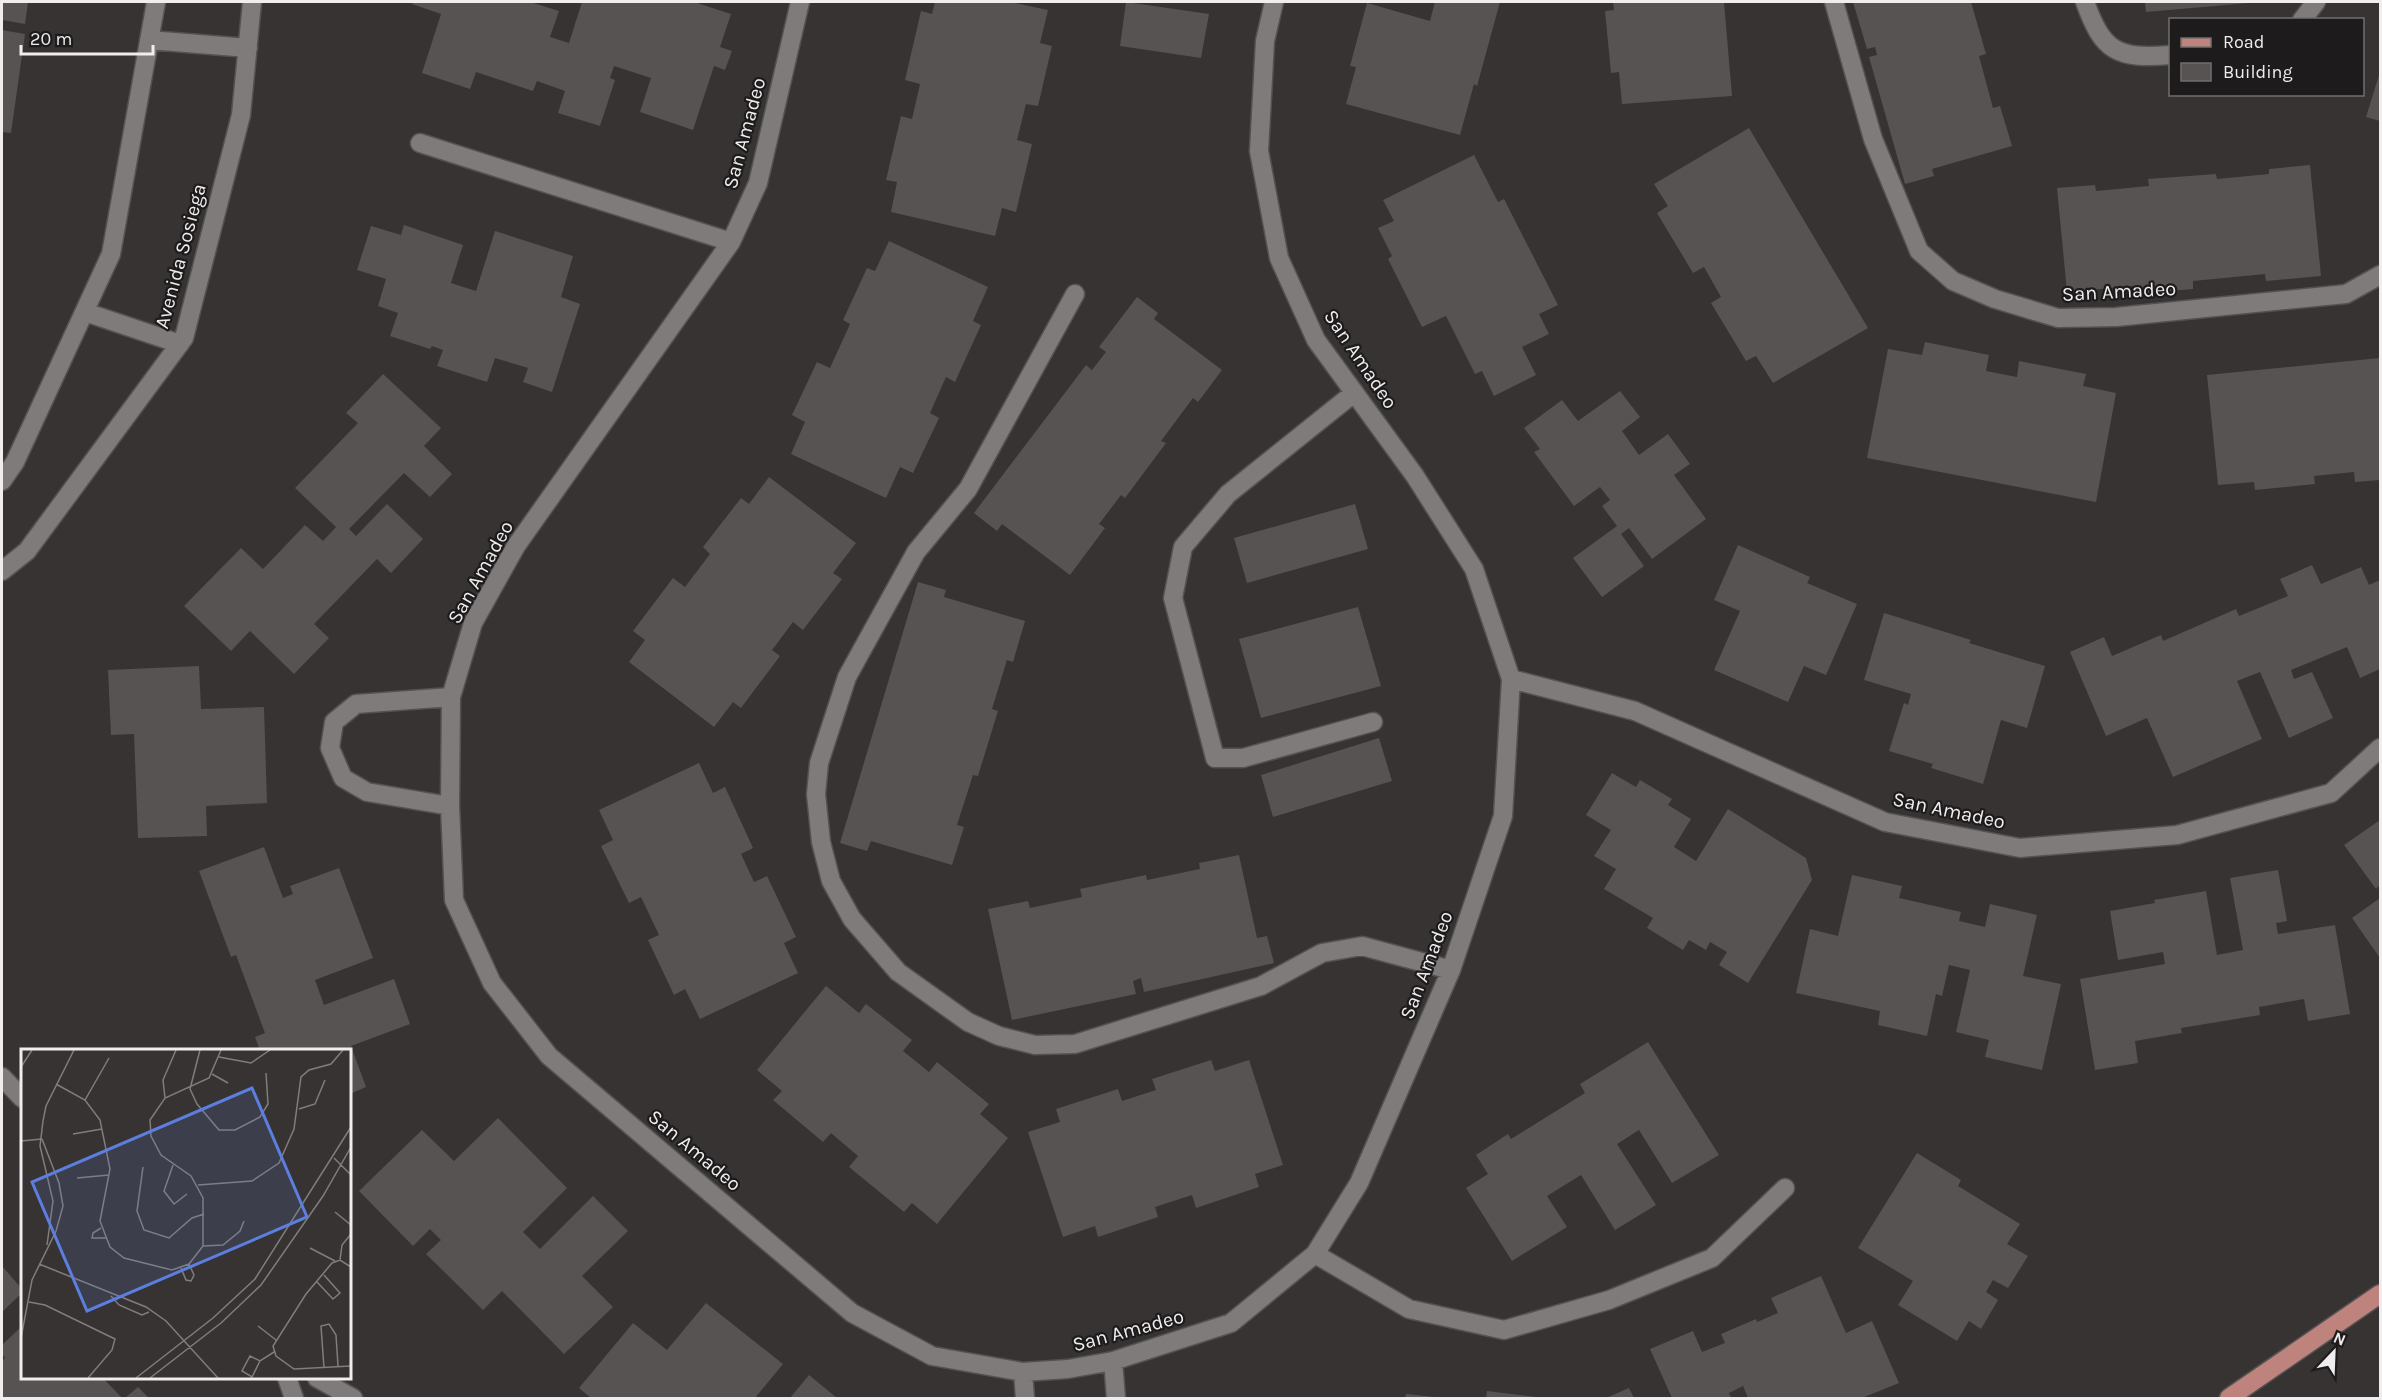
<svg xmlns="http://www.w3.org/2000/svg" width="2382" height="1400" font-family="Karla,sans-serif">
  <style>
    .building { fill: #575352 }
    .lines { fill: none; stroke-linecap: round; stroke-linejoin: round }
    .minor-casing { stroke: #545251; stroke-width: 21 }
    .major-casing { stroke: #545251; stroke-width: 21 }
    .minor { stroke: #7f7b7b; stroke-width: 18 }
    .major { stroke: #bd837c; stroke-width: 18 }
    .labels { text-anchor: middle; stroke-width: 4.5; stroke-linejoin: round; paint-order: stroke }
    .street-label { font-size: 20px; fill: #efeded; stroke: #1d1b1b }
    .inset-road { fill: none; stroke: #817d7d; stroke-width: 1.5 }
    .view { fill: #5c7ede; fill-opacity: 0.15; stroke: #5c7ede; stroke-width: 3 }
    .inset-edge { fill: none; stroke: #efeded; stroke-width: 3 }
  </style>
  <rect width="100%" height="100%" fill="#373333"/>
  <path class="building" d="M2 2H28L25 24 2 20Z
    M413 2H530L559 11 550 37 569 43 582 2H694L731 14 720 47 732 51 725 70 714 66 693 130 640 112 651 78 614 66 610 78 615 80 600 126 558 113 565 91 537 81 533 91 476 72 470 89 422 73 441 14 412 4Z
    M935 2H1010L1048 10 1040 43 1052 46 1038 106 1026 104 1017 140 1032 144 1016 212 1002 208 995 236 891 212 897 182 886 180 901 116 912 119 920 84 905 80 921 11 932 14Z
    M1126 2 1209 14 1201 58 1120 46Z
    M1435 2H1500L1477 86 1474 84 1460 135 1346 104 1356 67 1350 66 1367 3 1430 21Z
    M1613 2H1724L1732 96 1622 104 1619 72 1611 73 1605 11 1614 10Z
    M1853 2H1971L1986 54 1979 56 1993 108 2000 106 2012 146 1932 169 1934 176 1905 184 1869 57 1877 55 1875 47 1867 49Z
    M2145 2H2249V3L2146 12Z
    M2 30 25 34 11 133 2 132Z
    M2380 72V121L2366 117Z
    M1749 128 1868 328 1773 383 1756 356 1746 361 1711 303 1721 297 1704 267 1693 273 1657 213 1668 206 1654 184Z
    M1474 155 1498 202 1504 199 1558 305 1539 314 1549 334 1522 347 1536 375 1494 396 1482 371 1475 374 1446 316 1422 327 1388 259 1392 256 1378 228 1394 221 1383 200Z
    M2310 165 2321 276 2266 281 2265 274 2193 281V289L2134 294 2133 286 2067 292 2057 188 2095 185 2096 191 2149 186 2148 179 2216 174 2217 179 2269 174V169Z
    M404 225 463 245 451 283 476 291 495 231 573 256 561 297 580 304 552 392 523 382 528 368 495 358 487 382 437 366 443 350 432 346 430 349 390 336 398 313 378 306 386 279 357 270 371 226 401 235Z
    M889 241 988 287 973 321 981 325 955 382 946 377 930 413 939 418 913 473 900 467 886 498 791 454 805 422 792 415 817 362 830 368 850 324 843 320 867 268 875 271Z
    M1137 297 1158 313 1154 319 1222 370 1198 402 1193 398 1161 441 1166 443 1125 498 1121 495 1099 524 1105 528 1070 575 1002 524 997 531 974 513 1086 365 1092 370 1106 352 1099 347Z
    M1925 342 1989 355 1986 371 2017 377 2019 361 2086 374 2083 386 2116 393 2096 502 1867 458 1888 349 1922 355Z
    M2380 358V480L2355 482 2354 472 2314 476 2315 484 2255 490 2254 482 2218 485 2207 375Z
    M383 374 441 428 424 446 452 474 430 497 404 473 349 529 356 536 387 504 423 539 391 573 377 559 314 624 329 638 294 674 250 631 231 651 184 606 241 548 263 569 305 525 323 541 336 527 295 488 358 423 346 413Z
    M1620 391 1640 417 1622 431 1639 455 1668 434 1690 464 1674 475 1706 519 1652 559 1629 528 1621 534 1644 566 1602 597 1573 558 1617 526 1602 506 1610 500 1600 487 1574 506 1534 452 1540 449 1524 428 1562 400 1578 421Z
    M769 477 856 543 833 573 842 579 803 630 793 622 772 650 780 656 741 708 733 702 714 727 629 662 645 640 633 631 673 578 685 587 710 554 703 547 741 498 749 504Z
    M1355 504 1368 549 1247 583 1234 538Z
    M1738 545 1810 577 1807 583 1857 604 1826 675 1804 666 1788 702 1714 670 1740 611 1714 600Z
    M2312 565 2321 584 2361 567 2369 585 2380 580V669L2360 678 2347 647 2291 670 2294 679 2312 672 2333 718 2289 738 2260 672 2237 681 2262 739 2173 777 2147 718 2106 736 2070 652 2104 637 2112 656 2161 635 2163 641 2236 609 2239 616 2288 596 2280 579Z
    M918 582 946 590 944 597 1025 621 1013 662 1007 660 992 709 998 711 978 776 973 775 957 825 964 827 952 865 871 841 867 851 840 843Z
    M1358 607 1381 686 1261 718 1239 639Z
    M1884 613 1971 640 1969 643 2045 666 2027 728 2001 720 1983 784 1931 768 1933 764 1889 751 1904 703 1908 705 1911 694 1864 680Z
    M199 666 201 709 264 707 267 803 206 806 207 836 138 838 134 734 111 735 108 670Z
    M1379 738 1392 781 1273 817 1261 775Z
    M699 763 713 793 725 787 753 848 741 854 754 882 767 876 796 937 784 943 798 973 700 1019 685 989 674 995 648 940 659 935 641 897 629 903 601 846 613 840 599 810Z
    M1612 773 1636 787 1640 780 1672 799 1668 805 1691 819 1674 847 1696 861 1728 809 1806 858 1812 880 1748 983 1719 965 1727 952 1710 942 1706 950 1689 940 1683 950 1647 928 1653 918 1604 889 1616 869 1594 856 1611 830 1586 815Z
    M2380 820V885L2376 889 2344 845Z
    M264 847 283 898 293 894 290 886 339 868 373 958 315 980 324 1005 394 979 410 1024 351 1046 366 1087 350 1094V1050H260L255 1037 265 1033 236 955 231 957 199 871Z
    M1239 855 1257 938 1267 936 1274 963 1144 992 1141 978 1133 981 1136 994 1012 1020 988 909 1028 901 1030 908 1082 897 1080 889 1146 875 1147 880 1200 869 1199 863Z
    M2278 870 2287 921 2276 923 2278 934 2335 925 2350 1014 2308 1021 2304 999 2259 1007 2260 1015 2181 1028 2182 1033 2135 1041 2138 1063 2095 1070 2080 979 2165 964 2163 952 2118 960 2110 911 2155 903 2154 900 2206 891 2217 955 2243 950 2230 878Z
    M1852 875 1902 886 1899 898 1961 912 1959 921 1985 927 1990 904 2037 915 2023 976 2061 984 2042 1070 1985 1057 1989 1040 1956 1032 1970 970 1949 965 1942 996 1936 994 1927 1036 1878 1025 1880 1011 1796 993 1810 929 1838 936Z
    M2380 898V958L2352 918Z
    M826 986 859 1013 866 1004 912 1040 903 1051 929 1072 937 1062 989 1104 980 1114 1008 1138 937 1224 912 1203 904 1212 849 1167 858 1156 831 1133 823 1142 773 1100 782 1091 757 1070Z
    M1648 1042 1719 1155 1672 1183 1639 1130 1617 1144 1656 1205 1615 1230 1581 1175 1547 1196 1567 1227 1512 1261 1466 1188 1488 1174 1476 1155 1508 1134 1511 1139 1585 1093 1580 1084Z
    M1211 1060 1215 1071 1249 1060 1283 1165 1255 1174 1259 1187 1196 1208 1192 1195 1155 1207 1158 1217 1098 1237 1095 1226 1063 1237 1028 1132 1060 1122 1056 1109 1118 1089 1122 1101 1156 1090 1152 1079Z
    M498 1118 567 1188 523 1232 540 1249 593 1196 628 1231 582 1276 613 1307 564 1354 502 1291 483 1310 426 1254 441 1240 430 1229 413 1246 359 1191 422 1130 454 1161Z
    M1917 1153 1961 1180 1958 1186 2020 1224 2007 1244 2028 1256 2008 1288 1993 1280 1986 1292 1998 1300 1981 1329 1969 1321 1957 1341 1898 1305 1913 1281 1858 1248Z
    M2 1266 22 1289V1293L2 1312Z
    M1821 1276 1846 1333 1872 1321 1899 1383 1862 1398H1748L1743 1386 1729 1393 1731 1398H1672L1650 1349 1693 1331 1702 1352 1725 1343 1721 1334 1756 1319 1757 1322 1778 1313 1771 1298Z
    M706 1303 783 1364 755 1398H591L579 1388 633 1323 667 1350Z
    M22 1326V1378H103L122 1398H2V1361L5 1358 2 1354V1345Z
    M809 1375 837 1398H790Z
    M138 1387 149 1398H125Z
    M1629 1388 1634 1398H1606Z
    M1487 1391 1536 1397V1398H1486Z
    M1406 1394 1435 1397V1398H1405Z"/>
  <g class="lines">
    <g class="minor-casing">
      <path id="minor" d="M800 2 758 183 731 242 516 546 473 623 451 697 450 806 454 900 492 983 549 1056 852 1313 932 1356 1023 1372 1068 1369 1113 1361 1231 1323 1315 1254 1359 1183 1451 970 1503 816 1511 679 1474 569 1415 476 1316 340 1279 258 1259 151 1265 41 1274 2
        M1834 2 1873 139 1919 251 1953 281 1995 299 2058 318 2116 317 2346 294 2380 275
        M2085 2C2103 52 2117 59 2170 55
        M2302 20 2316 2
        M149 40 248 48
        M420 143 731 242
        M1075 294 968 489 916 552 847 677 819 763 816 794 821 842 831 881 852 919 898 972 968 1022 999 1036 1035 1045 1075 1044 1261 986 1322 953 1362 946 1451 970
        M85 312 180 344
        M1354 393 1228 494 1183 547 1173 598 1215 758H1243L1373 722
        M2 481 15 462 111 254 156 2
        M2 571 27 551 184 338 241 115 252 2
        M1511 679 1635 711 1885 822 2020 848 2177 835 2331 793 2380 748
        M450 806 367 792 343 778 330 748 334 722 356 704 451 697
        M2 1077 22 1098
        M1315 1254 1409 1309 1504 1330 1609 1300 1712 1258 1785 1188
        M1113 1361 1116 1398
        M1023 1372 1025 1398
        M287 1378 294 1398
        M317 1378 353 1398"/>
    </g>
    <g class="major-casing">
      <path id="major" d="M2229 1398 2380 1294"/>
    </g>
    <use href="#minor" class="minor"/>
    <use href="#major" class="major"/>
  </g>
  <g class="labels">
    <g class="street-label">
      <text transform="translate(744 133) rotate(-75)" y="7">San Amadeo</text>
      <text transform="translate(180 256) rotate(-75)" y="7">Avenida Sosiega</text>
      <text transform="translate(2119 291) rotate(-3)" y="7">San Amadeo</text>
      <text transform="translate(1361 359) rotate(56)" y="7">San Amadeo</text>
      <text transform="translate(480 572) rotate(-61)" y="7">San Amadeo</text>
      <text transform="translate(1949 810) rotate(12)" y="7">San Amadeo</text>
      <text transform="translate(1426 965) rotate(-69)" y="7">San Amadeo</text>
      <text transform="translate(695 1150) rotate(40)" y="7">San Amadeo</text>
      <text transform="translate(1128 1330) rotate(-15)" y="7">San Amadeo</text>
    </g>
  </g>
  <g transform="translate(21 1049)">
    <rect width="330" height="330" fill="#373333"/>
    <path class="inset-road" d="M179 1 169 40 176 55 198 81H214L239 68 247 55 245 24M198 8 230 14 249 1M0 18 11 1M191 25 207 34M35 35 64 51 79 71 89 120 79 172 89 198 103 209 151 221 168 215 182 197V149L170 127 140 106 130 87 129 71 144 49 188 29 200 1M144 49 142 31 155 1M64 51 88 9M278 60 294 55 304 31M52 85 81 80M0 92 21 90M313 109 330 126M152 116 143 142 153 155 166 145M122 118 116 162 123 181 148 189 171 169 183 165M56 129 88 126M177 136 231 132 258 114 273 80 280 28 288 21 310 15 322 1M314 163 330 176M80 179 72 184 71 189H85M26 196 32 152 19 97 22 72 25 57 53 1M182 197 202 196 219 182 223 172M289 199 314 212M319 211 321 196 330 185M18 215 125 258 145 272 197 329M330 218 319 211 311 214 285 245 252 297 255 307 273 320 330 317M160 219 165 231 170 232 173 226 168 215M296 233 312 250 319 244 303 226M90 247 98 256 121 266 128 263M8 253 24 256 94 290 91 301 67 329M237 277 255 291M0 289 11 231 35 182 42 157 38 134 21 90M239 312 231 328 221 322 229 307 239 312 253 303M303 319 300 277 308 275 315 286 317 317M115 329 192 269 234 230 330 78M129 329 200 274 240 236 302 147 330 98"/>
    <path class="view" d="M231 39 286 168 66 262 11 133Z"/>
    <rect width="330" height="330" class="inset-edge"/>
  </g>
  <rect width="2382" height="1400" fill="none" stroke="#efeded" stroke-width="6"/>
  <rect x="2169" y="18" width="195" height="78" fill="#1d1b1b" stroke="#716f6f" stroke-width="1.5"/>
  <rect x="2181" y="38" width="30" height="9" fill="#bd837c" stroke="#716f6f" stroke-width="1.5"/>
  <text x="2223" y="48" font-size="18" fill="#efeded">Road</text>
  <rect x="2181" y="63" width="30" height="18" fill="#575352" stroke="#716f6f" stroke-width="1.5"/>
  <text x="2223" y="78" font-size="18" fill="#efeded">Building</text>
  <g transform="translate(2334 1352) rotate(23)" stroke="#1d1b1b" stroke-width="4.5" paint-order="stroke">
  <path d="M0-4.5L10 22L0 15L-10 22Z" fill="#efeded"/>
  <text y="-9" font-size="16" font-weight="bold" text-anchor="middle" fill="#efeded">N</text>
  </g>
  <path d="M21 45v9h132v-9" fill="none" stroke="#efeded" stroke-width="3"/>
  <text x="30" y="45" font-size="18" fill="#efeded" stroke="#1d1b1b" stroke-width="4.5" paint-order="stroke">20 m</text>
</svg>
